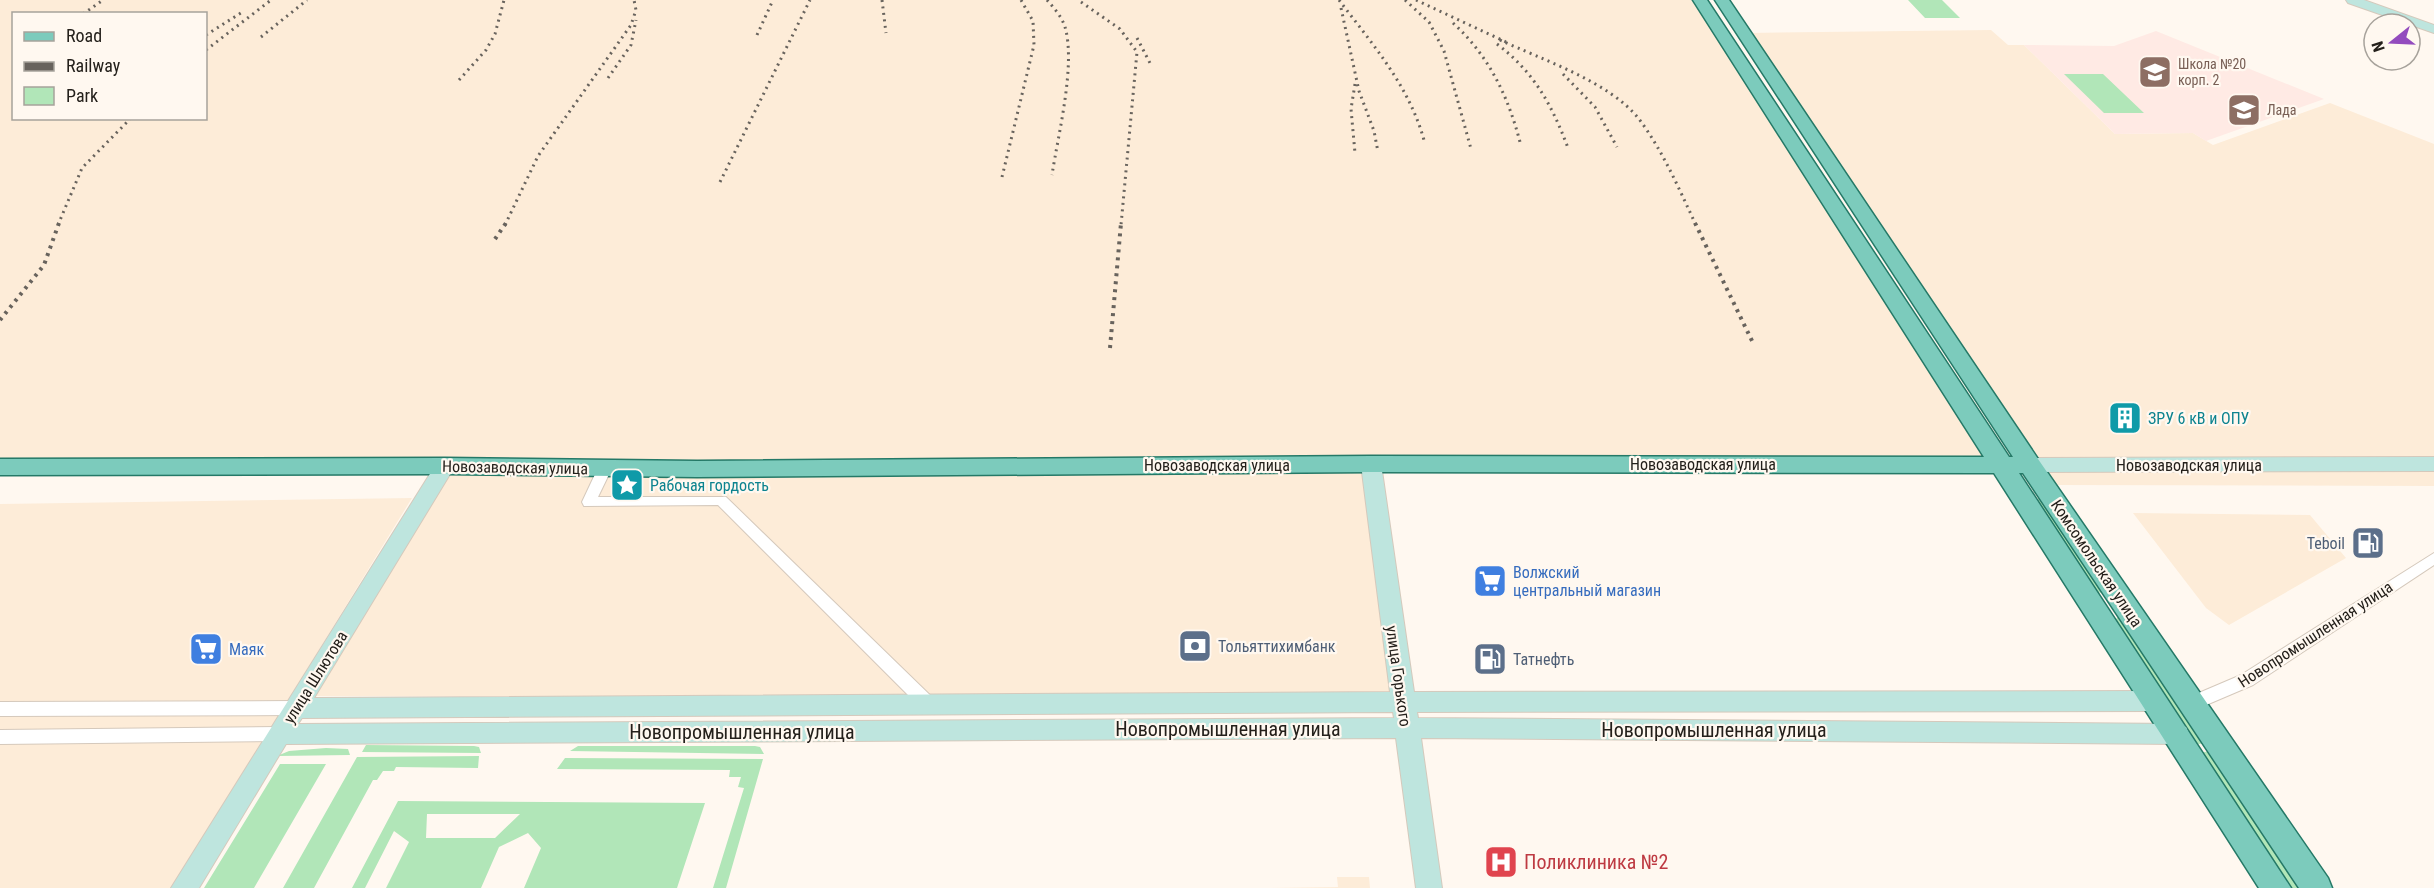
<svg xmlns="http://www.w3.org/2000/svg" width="2434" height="888" font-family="'Roboto Condensed',sans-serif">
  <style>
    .built { fill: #fdecd8; fill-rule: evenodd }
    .education { fill: #ffeae4 }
    .green { fill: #b1e6b8; fill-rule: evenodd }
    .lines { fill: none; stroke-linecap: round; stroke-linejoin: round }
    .minor-casing { stroke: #d5c9bc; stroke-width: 2 }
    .secondary-casing { stroke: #d5c9bc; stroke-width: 2 }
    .primary-casing { stroke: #257967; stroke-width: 3 }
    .minor { fill: #fff; fill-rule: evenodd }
    .secondary { fill: #bee5de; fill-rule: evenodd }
    .primary { fill: #7ccbbc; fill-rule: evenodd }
    .rail-far1 { stroke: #68635d; stroke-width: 3; stroke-dasharray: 2 4.5; stroke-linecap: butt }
    .rail { stroke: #68635d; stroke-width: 4; stroke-dasharray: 3 5; stroke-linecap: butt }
    .labels { text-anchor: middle; stroke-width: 4.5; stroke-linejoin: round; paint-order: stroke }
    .far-education-label { font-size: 14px; fill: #785e54; stroke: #fff8f0; text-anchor: start }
    .culture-label { font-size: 16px; fill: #0d838f; stroke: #fff8f0; text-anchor: start }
    .street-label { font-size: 16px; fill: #24201b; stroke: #fff8f0 }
    .service-label { font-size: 16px; fill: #4e5e75; stroke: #fff8f0; text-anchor: start }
    .shop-label { font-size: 16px; fill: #366cbe; stroke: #fff8f0; text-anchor: start }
    .near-street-label { font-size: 20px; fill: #24201b; stroke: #fff8f0 }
    .near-health-label { font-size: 20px; fill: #be3a42; stroke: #fff8f0; text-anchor: start }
  </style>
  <rect width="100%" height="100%" fill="#fff8f0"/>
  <path class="built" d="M0 0H1698L2001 465 0 467ZM14 14H206V118H14Z
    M1991 30 2008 45H2024L2115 134 2193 133 2213 145 2330 103 2434 144V486L2053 485 1747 33Z
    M1364 468 1393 696H310L448 470Z
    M412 498 173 888H0V504Z
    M2133 513 2310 515 2346 558 2229 625 2206 608Z
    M1337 877H1369L1370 888H1268L1338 887Z"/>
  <path class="education" d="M2156 31 2324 99 2206 141 2193 133 2115 134 2024 45 2114 46Z"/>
  <path class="green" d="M1908 0H1942L1960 18H1925Z
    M2064 74H2103L2144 113H2104Z
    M2040 497 2104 594 2098 592 2037 500Z
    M2120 615 2212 743 2198 744 2116 619Z
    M366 745 474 746 479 747 481 753 362 752Z
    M578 746H755L760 747 764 754 570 751Z
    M326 748 348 749 350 755 277 756 289 751Z
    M2218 751 2308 888H2291L2203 752Z
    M479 756 478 768 396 767 394 771H383L377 780H373L314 888H283L357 757Z
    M565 758 763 759 726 888H713L744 788 738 787 741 777H729L730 770 557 769Z
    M280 764H326L254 888H204Z
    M398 801H399L705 803 677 888H524L541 848 528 833 499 847 481 888H386L409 842 394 831 365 888H352ZM427 814H520L495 838H426Z"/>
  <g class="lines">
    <g class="minor-casing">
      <path id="minor" d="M605 463 612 468 598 497H726L935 700 937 705 935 710 929 712 923 710 718 505 584 506 582 502 598 468Z
        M2434 553V565L2253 685 2199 708 2193 710 2187 708 2185 703 2187 698 2241 675Z
        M295 701 301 703 303 708 301 713 295 715 0 716V702Z
        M279 727 285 729 287 734 285 739 279 741 0 744V730Z"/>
    </g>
    <g class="secondary-casing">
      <path id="secondary" d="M2346 0H2364L2434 25V33L2348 3Z
        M1371 457 1378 459 1381 464 1414 692 2155 691 2163 694 2167 701 2163 708 2155 711 1417 712 1418 718 2177 724 2186 727 2189 734 2186 741 2177 744 1421 738 1442 888H1416L1396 738 286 744 199 888H171L438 461 445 459 452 461 455 466 314 698 1390 692 1361 464 1364 459ZM1393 712 1394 718 298 724 302 718Z
        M2434 457V471L2030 472 2023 470 2020 465 2023 460 2030 458Z"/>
    </g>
    <g class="primary-casing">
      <path id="primary" d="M1693 0H1707L2009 457H2013L1715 0H1729L2038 459 2328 878 2332 888H2299L2023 473H2019L2291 888H2259L1994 473 1371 472 697 477 445 474 0 475V459L445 458 697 461 1371 456 1984 457Z"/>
    </g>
    <use href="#minor" class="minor"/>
    <use href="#secondary" class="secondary"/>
    <use href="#primary" class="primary"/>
    <path class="rail-far1" d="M882 0 886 33
      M1047 0C1054 8 1062 17 1065 27 1076 65 1058 135 1052 175
      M1339 0C1373 45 1411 88 1425 144
      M1405 0 1429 22 1444 51 1471 149
      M1416 0 1506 42
      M1081 2 1120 29 1137 52 1121 225
      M1341 8 1359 91 1374 131 1378 152
      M83 14 103 0
      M1453 23C1490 57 1509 98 1521 146
      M206 35 244 11
      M757 35 773 0
      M261 37 307 0
      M1137 38 1151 65
      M1500 40C1543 60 1610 82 1639 119 1663 151 1679 189 1696 225
      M1497 44C1534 72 1552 105 1568 148
      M206 50 271 0
      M1563 74 1595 107 1617 147
      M608 78 631 45 636 20
      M459 80 486 50 495 34 504 0
      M1355 84 1351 109 1355 153
      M1002 177 1034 45 1033 21 1021 0
      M720 182 810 0
      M58 225 82 168 131 118
      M505 225 538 156 631 25 636 10 634 0"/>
    <path class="rail" d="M1695 223 1754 345
      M495 239 506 223
      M0 320 44 265 59 223
      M1110 348 1121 223"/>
  </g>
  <defs>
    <g id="school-square" transform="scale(1.725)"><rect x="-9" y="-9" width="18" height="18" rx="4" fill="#8d6e63" stroke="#fff8f0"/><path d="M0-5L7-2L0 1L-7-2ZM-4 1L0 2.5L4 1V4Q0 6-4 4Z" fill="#fff"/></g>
    <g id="building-square" transform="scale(1.725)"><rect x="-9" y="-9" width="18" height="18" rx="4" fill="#0f9aa8" stroke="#fff8f0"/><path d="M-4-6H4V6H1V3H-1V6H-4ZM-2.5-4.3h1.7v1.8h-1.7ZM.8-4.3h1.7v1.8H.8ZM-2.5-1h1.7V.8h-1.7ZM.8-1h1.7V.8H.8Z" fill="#fff"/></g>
    <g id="sight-square" transform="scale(1.725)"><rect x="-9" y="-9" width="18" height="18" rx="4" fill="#0f9aa8" stroke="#fff8f0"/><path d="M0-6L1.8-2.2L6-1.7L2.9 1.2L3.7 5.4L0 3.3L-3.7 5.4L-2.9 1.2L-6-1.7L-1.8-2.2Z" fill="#fff"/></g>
    <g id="fuel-square" transform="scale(1.725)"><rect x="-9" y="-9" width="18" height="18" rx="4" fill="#5c6f8a" stroke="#fff8f0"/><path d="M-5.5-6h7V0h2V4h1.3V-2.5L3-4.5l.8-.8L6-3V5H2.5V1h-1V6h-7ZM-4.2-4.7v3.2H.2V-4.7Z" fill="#fff"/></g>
    <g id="supermarket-square" transform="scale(1.725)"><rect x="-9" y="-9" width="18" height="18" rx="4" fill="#3f7fe0" stroke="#fff8f0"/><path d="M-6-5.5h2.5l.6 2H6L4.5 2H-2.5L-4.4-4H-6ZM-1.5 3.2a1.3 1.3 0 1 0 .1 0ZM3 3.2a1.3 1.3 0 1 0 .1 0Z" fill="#fff"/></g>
    <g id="bank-square" transform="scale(1.725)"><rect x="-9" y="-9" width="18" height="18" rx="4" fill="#5c6f8a" stroke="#fff8f0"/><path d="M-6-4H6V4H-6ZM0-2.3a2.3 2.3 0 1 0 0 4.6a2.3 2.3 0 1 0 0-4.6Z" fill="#fff"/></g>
    <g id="hospital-square" transform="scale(1.725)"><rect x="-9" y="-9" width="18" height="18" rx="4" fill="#e0444e" stroke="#fff8f0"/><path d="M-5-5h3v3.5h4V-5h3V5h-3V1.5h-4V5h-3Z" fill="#fff"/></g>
  </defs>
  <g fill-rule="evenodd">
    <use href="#school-square" x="2155" y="72"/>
    <use href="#school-square" x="2244" y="110"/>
    <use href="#building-square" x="2125" y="418"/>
    <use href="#sight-square" x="627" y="485"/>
    <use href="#fuel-square" x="2368" y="543"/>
    <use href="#supermarket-square" x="1490" y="581"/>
    <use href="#bank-square" x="1195" y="646"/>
    <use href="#supermarket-square" x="206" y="649"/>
    <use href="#fuel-square" x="1490" y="659"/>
    <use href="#hospital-square" x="1501" y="862"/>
  </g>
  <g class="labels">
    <g class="far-education-label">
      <text x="2178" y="69">Школа №20<tspan x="2178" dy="16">корп. 2</tspan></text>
      <text x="2267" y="115">Лада</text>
    </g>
    <g class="culture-label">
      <text x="2148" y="424">ЗРУ 6 кВ и ОПУ</text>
      <text x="650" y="491">Рабочая гордость</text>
    </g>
    <g class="street-label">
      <text x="1703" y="470">Новозаводская улица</text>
      <text x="1217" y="471">Новозаводская улица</text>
      <text x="2189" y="471">Новозаводская улица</text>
      <text transform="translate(515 467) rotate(1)" y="6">Новозаводская улица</text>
      <text transform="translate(2097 563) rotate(56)" y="6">Комсомольская улица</text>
      <text transform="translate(2315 634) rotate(-33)" y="6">Новопромышленная улица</text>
      <text transform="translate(1399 676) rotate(82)" y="6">улица Горького</text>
      <text transform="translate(315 677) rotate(-58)" y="6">улица Шлютова</text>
    </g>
    <g class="service-label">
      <text x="2345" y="549" text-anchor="end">Teboil</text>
      <text x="1218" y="652">Тольяттихимбанк</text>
      <text x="1513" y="665">Татнефть</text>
    </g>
    <g class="shop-label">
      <text x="1513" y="578">Волжский<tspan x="1513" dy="18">центральный магазин</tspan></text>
      <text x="229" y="655">Маяк</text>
    </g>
    <g class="near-street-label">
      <text x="1228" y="736">Новопромышленная улица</text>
      <text x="1714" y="737">Новопромышленная улица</text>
      <text x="742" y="739">Новопромышленная улица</text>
    </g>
    <g class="near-health-label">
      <text x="1524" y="869">Поликлиника №2</text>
    </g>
  </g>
  <rect x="12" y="12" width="195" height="108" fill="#fff8f0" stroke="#a7a29b" stroke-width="1.5"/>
  <rect x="24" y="32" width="30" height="9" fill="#7ccbbc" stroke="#a7a29b" stroke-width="1.5"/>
  <text x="66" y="42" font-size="18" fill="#24201b">Road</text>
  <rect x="24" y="62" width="30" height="9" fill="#68635d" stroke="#a7a29b" stroke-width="1.5"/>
  <text x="66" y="72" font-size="18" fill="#24201b">Railway</text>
  <rect x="24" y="87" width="30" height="18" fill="#b1e6b8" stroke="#a7a29b" stroke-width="1.5"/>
  <text x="66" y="102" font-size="18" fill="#24201b">Park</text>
  <g transform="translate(2392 42) rotate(252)"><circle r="28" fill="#fff8f0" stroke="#a7a29b" stroke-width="1.5"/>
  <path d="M0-4.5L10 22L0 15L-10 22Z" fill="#934bbe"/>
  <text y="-9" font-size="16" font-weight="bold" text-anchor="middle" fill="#24201b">N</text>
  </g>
</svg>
